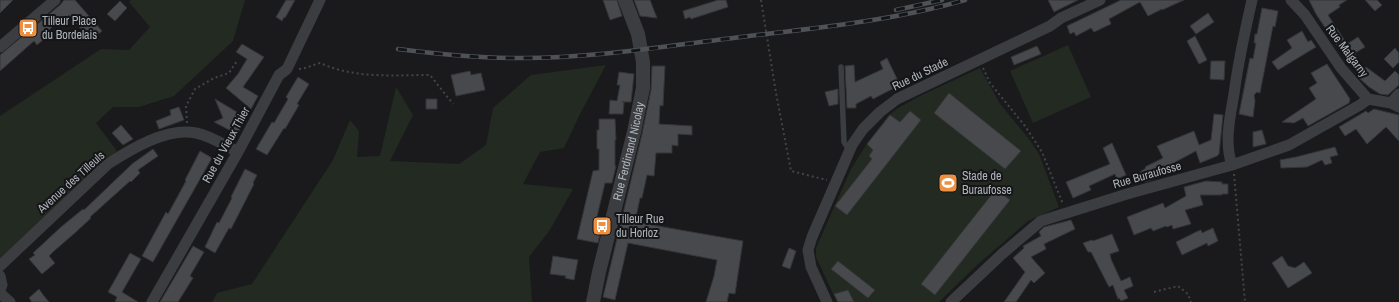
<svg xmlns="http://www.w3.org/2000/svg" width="1399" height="302" font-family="'Archivo Narrow',sans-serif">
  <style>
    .green { fill: #222a22 }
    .building { fill: #47494c; stroke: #343538 }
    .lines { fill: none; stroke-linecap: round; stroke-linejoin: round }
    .path { stroke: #414548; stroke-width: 2; stroke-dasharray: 2 3; stroke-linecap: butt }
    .service { stroke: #3b3d41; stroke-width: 5.5 }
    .minor { stroke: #3b3d41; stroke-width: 11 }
    .tertiary { stroke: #3b3d41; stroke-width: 14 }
    .rail-casing { stroke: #4e5256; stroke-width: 4.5 }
    .rail { stroke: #151517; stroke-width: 3; stroke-dasharray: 9; stroke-linecap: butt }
    .labels { text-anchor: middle; stroke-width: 4; stroke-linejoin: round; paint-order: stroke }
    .poi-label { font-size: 12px; fill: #adb4bb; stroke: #151517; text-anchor: start }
    .street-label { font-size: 12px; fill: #adb4bb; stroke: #151517 }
  </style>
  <rect width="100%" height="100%" fill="#1a1a1c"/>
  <path class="green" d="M131 0H245L233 41 174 96 139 107H113L96 123 117 151 0 261V116L101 49 129 50 150 27 129 2Z
    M1068 45 1091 97 1033 123 1010 71Z
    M606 65 580 114 564 148 540 152 523 184 573 189 550 230 529 257 532 302H212L217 293 252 284 333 160 350 120 359 131 357 157 380 156 396 87 413 115 390 161 459 164 486 145 493 108 531 75Z
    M980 68 1000 104 1029 139 1039 154 1059 207 1028 221 977 265 939 302H837L816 257V248L851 169 866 145 888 116 898 108 922 95Z"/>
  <path class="building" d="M0 0H13L0 13Z
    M64 0H75L102 31 91 40 69 15 63 20 61 18 42 37 44 39 37 45 34 41 0 71V55L60 5Z
    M286 0H295L285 18 284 17 282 21 276 17Z
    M603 0H617L622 16 610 20Z
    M634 0H650L657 18 640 16Z
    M718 0H726L728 7 691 19 690 17 685 19 683 11Z
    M1048 0H1078L1054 12Z
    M1121 0H1184L1162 10V9L1148 16 1140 2 1109 19 1111 24 1094 32 1091 28 1076 36 1074 32 1070 34 1067 26Z
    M1309 0H1347L1339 5 1340 7 1328 15 1347 44 1358 37 1365 47 1355 53 1358 59 1350 65 1316 14Z
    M1365 0H1377L1382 5 1375 11Z
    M120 1 127 8 115 21 107 14Z
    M1262 8 1278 11 1275 27 1273 26 1260 93 1257 92 1254 95 1255 101 1253 117 1239 114 1250 58 1253 59 1256 43H1254L1255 34H1257Z
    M1208 13 1214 22 1196 34 1190 26Z
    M1302 31 1308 42 1311 40 1316 47 1278 70 1272 62 1292 48 1287 40Z
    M1195 36 1207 60 1199 64 1187 41Z
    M242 44 264 57 243 87 258 96 251 109 226 88 238 74 247 59 236 52Z
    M1037 46 1041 54 1014 65 1011 57Z
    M1395 48 1399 53V62L1393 68 1384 59Z
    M887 58 900 85 873 99 871 96 856 104V108H847L845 66 854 65 855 82 883 69 880 62Z
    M1211 61H1225L1224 80 1210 79Z
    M1327 64 1350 99 1349 103 1308 126 1303 118 1294 123 1282 122 1316 99 1309 88 1317 83 1311 73Z
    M652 66H665L663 106 660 105 659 124 692 126V135L678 134V146L672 145V153H656L654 176 647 175 642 198H640L635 222 743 241 735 294 729 293 727 302H706L714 276 717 260 628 243 615 300 603 297 642 134 651 90Z
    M1366 67 1385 81 1395 71 1399 75V85L1388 95 1380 94 1369 87 1358 77Z
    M470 71 471 75 481 73 485 90 456 96 451 75Z
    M619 72 634 74 631 102H622H624L623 114H609L610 100 617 101 620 85H617Z
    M298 77 309 84 297 104 299 105 285 129 284 128 267 155 256 149 272 122 274 123 288 99 286 97Z
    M838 89V104L829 106 825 92Z
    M949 93 1021 151 1005 169 934 113Z
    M215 99 247 118 237 134 214 122 223 118Z
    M426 99H437V109H426Z
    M179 107 184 120 159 129 156 121 171 115 170 110Z
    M1374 109 1399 115V141L1386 127 1367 144 1356 129 1345 136 1339 127 1366 111 1368 113Z
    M910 111 921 120 847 215 835 206 872 159 869 156 873 150 867 144 890 115 900 122Z
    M1214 114 1223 115 1219 154 1217 156 1200 163 1196 151 1166 167 1169 173 1145 182 1140 172 1146 168 1145 167 1163 158 1157 146 1194 131 1199 145 1211 140Z
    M599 119H615L616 140H615V166H616L612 183H605L594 229 601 230 598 243 577 239 593 171 599 170V149H597V130H599Z
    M121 125 133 139 123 145 112 133Z
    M1262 130 1266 144 1253 147V132Z
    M1112 143 1126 175 1117 179 1115 174 1089 186 1091 190 1073 198 1066 182 1110 164 1103 148Z
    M1335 147 1338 155 1330 157 1332 163 1325 165 1322 160 1307 167 1281 168 1280 160 1296 157Z
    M153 149 158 156 138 170 140 173 131 182 130 181 90 217 91 218 76 232 54 251 49 256 55 263 42 274 29 259 35 255 33 253 61 227 83 209 84 210 132 164Z
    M200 151 212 158 153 262 142 256 166 212 168 214 186 181 185 180Z
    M245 169 257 175 253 183 254 184 231 229 229 228 215 253 205 247 217 222 219 223 232 198 231 197Z
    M1206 181 1222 182V184H1228V194H1222V195H1200L1203 205 1185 210 1191 224 1173 229 1172 225 1167 227 1166 226 1153 231 1151 228 1134 235 1127 217 1163 203 1165 208 1186 196 1184 187Z
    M996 189 1010 200 935 295 921 284Z
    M1071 220 1075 229 1044 244 1046 249 1031 257 1045 273 1034 283 1031 280 1016 302H1004L1025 272 1013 258 1024 248 1023 246 1041 236 1039 232 1044 227Z
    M1213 228 1218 241 1208 246 1207 243 1182 255 1176 242 1196 232 1201 230 1202 233Z
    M1112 234 1119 251 1110 254 1111 259 1121 281 1130 277 1133 286 1124 290 1128 298 1121 301 1119 298 1118 299 1113 285 1109 287 1091 252H1088L1083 243 1092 240 1093 241Z
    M193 246 204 252 190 276 193 278 178 302H160Z
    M789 248 796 251 790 269 782 266Z
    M130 253 141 259 122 292 138 302H115L117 297 108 292Z
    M553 256 578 260 574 280 565 278 566 276 550 274Z
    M1282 256 1288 266 1295 268 1304 262 1312 273 1288 288 1272 263Z
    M838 261 875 290 868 298 831 269Z
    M39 289 44 296 49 302H32L29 298Z
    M848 290 854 302H838L834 294Z"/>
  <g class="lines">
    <path class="path" d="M761 0 776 93 791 171 827 180
      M983 68 990 83 1025 126 1042 152 1063 204
      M299 69 305 68 320 63C356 79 392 75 430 75L453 104
      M187 123 186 106 195 89 214 78 229 73 237 61
      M1234 174 1245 302
      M1154 292 1178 286 1188 294 1191 302"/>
    <path class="service" d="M841 67 844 142 849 150"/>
    <path class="minor" d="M1291 0 1305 15 1341 68 1368 99 1391 103 1399 107
      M0 47 55 0
      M1391 103 1399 94
      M1232 165C1224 142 1230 117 1234 94 1238 62 1245 31 1252 0
      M0 266 108 164C131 149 167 127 196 133 211 136 224 145 238 152
      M0 276 2 285 0 290
      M0 293 10 302
      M152 302 238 152 279 75 287 69 320 0
      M827 302 811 267 808 250 812 237 852 145 863 129 880 112 897 99 1050 26 1061 18 1100 0
      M951 302 1002 254 1041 221 1127 194 1232 165 1289 145 1360 105 1368 99"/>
    <path class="tertiary" id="s1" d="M593 302 599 272 634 132 643 88V62L638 34 625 0"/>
    <g class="rail-casing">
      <path id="rail" d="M896 10 942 0
        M398 49C437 54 476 58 515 58 591 59 666 46 741 37 816 28 892 21 965 0"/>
    </g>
    <use href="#rail" class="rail"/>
  </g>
  <defs>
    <g id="bus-square" transform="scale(1)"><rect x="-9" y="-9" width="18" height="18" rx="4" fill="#ed9041" stroke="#151517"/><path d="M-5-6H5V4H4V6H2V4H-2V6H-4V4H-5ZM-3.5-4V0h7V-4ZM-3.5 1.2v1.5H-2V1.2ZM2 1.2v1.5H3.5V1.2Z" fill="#fff"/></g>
    <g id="stadium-square" transform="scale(1)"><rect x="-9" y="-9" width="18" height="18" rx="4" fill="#ed9041" stroke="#151517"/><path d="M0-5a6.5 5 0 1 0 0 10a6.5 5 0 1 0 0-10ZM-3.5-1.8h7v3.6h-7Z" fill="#fff"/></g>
  </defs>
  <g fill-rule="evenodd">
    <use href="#bus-square" x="28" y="28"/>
    <use href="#stadium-square" x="948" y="183"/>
    <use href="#bus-square" x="602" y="226"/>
  </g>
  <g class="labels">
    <g class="poi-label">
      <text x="42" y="25">Tilleur Place<tspan x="42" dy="14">du Bordelais</tspan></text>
      <text x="962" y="180">Stade de<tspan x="962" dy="14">Buraufosse</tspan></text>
      <text x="616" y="223">Tilleur Rue<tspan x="616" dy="14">du Horloz</tspan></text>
    </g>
    <g class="street-label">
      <text transform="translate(1347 51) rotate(53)" y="4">Rue Malgarny</text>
      <text transform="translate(920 74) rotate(-26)" y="4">Rue du Stade</text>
      <text transform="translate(226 145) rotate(-61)" y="4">Rue du Vieux Thier</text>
      <text dy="4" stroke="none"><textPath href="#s1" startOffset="155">Rue Ferdinand Nicolay</textPath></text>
      <text transform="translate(1147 175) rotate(-16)" y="4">Rue Buraufosse</text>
      <text transform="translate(71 182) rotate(-42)" y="4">Avenue des Tilleuls</text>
    </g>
  </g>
</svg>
